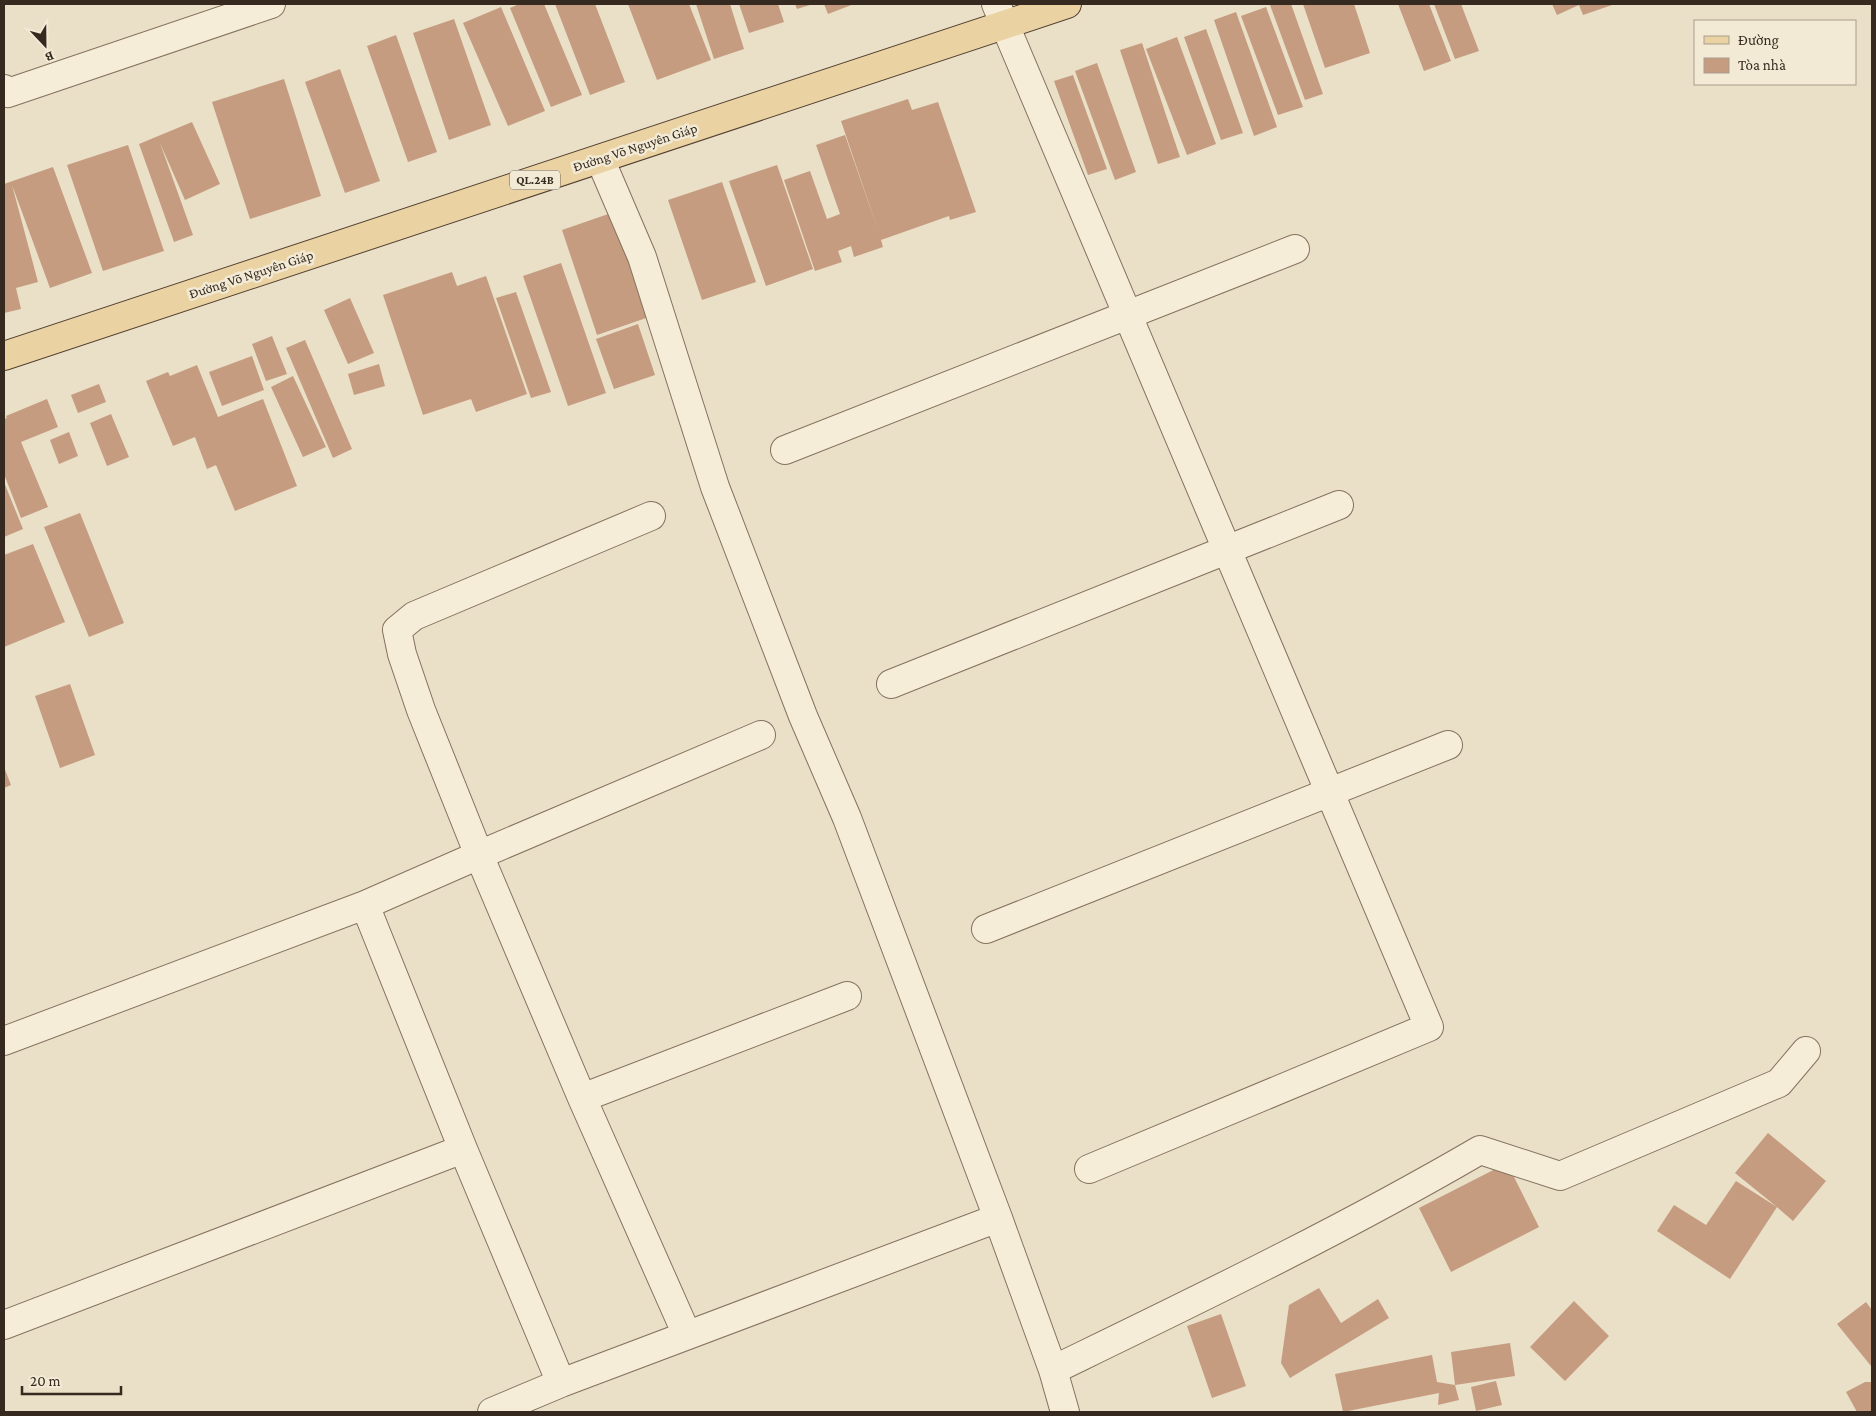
<svg xmlns="http://www.w3.org/2000/svg" width="1876" height="1416" font-family="'Crimson Pro',serif">
  <style>
    .building { fill: #c59c80 }
    .lines { fill: none; stroke-linecap: round; stroke-linejoin: round }
    .minor-casing { stroke: #84725e; stroke-width: 30 }
    .major-casing { stroke: #524031; stroke-width: 30 }
    .minor { stroke: #f6edd9; stroke-width: 28 }
    .major { stroke: #ead2a2; stroke-width: 28 }
    .labels { text-anchor: middle; stroke-width: 5; stroke-linejoin: round; paint-order: stroke }
    .shield { fill: #f2ead5; stroke: #6e6456; stroke-width: 1 }
    .shield-label { font-size: 12px; font-weight: bold; fill: #362a20 }
    .street-label { font-size: 14px; fill: #362a20; stroke: #f2ead5 }
  </style>
  <rect width="100%" height="100%" fill="#eadfc7"/>
  <path class="building" d="M519 4H544L582 95 551 107 510 8Z
    M555 4H595L625 82 590 95Z
    M628 4H689L711 60 657 80Z
    M696 4H730L744 49 714 59Z
    M739 4H778L784 22 749 33Z
    M795 4H813L797 9Z
    M824 4H854L828 14Z
    M1275 4H1291L1323 94 1305 100 1270 5Z
    M1303 4H1354L1370 53 1325 68Z
    M1398 4H1429L1451 61 1424 71Z
    M1434 4H1461L1479 51 1455 59Z
    M1552 4H1615L1583 15 1579 5 1557 15Z
    M501 7 545 111 508 126 463 23Z
    M1266 7 1303 107 1278 115 1241 16Z
    M1236 12 1277 127 1254 136 1214 20Z
    M454 19 491 125 449 140 413 33Z
    M1206 29 1243 133 1221 140 1184 37Z
    M396 35 437 152 408 162 367 46Z
    M1177 37 1216 144 1187 155 1146 49Z
    M1142 43 1180 157 1158 164 1120 50Z
    M1097 63 1136 172 1115 180 1075 71Z
    M340 69 380 181 345 193 305 82Z
    M1073 75 1107 169 1088 175 1054 81Z
    M284 79 321 196 250 219 212 102Z
    M908 99 912 110 938 102 976 212 950 220 949 216 881 240 883 247 854 257 851 246 838 251 842 262 815 271 784 180 810 171 827 219 840 214 816 145 845 135 879 233 841 121Z
    M192 122 220 184 185 200 160 143 193 235 174 242 139 144Z
    M128 145 164 251 103 271 67 165Z
    M777 165 813 269 766 286 729 181Z
    M53 167 92 273 50 288 12 185 38 282 16 288 21 309 4 313V184Z
    M722 182 756 282 702 300 668 200Z
    M617 211 652 316 597 335 562 230Z
    M561 263 606 393 568 406 523 276Z
    M452 272 457 286 486 276 527 394 476 412 471 399 423 415 383 295Z
    M516 292 551 392 531 398 496 298Z
    M350 298 374 353 348 364 324 310Z
    M638 324 655 375 614 389 596 339Z
    M272 336 287 374 266 381 252 344Z
    M305 340 352 449 333 458 286 348Z
    M252 356 264 390 222 406 209 372Z
    M379 364 385 386 354 395 348 374Z
    M197 365 218 417 263 399 297 486 235 511 216 465 207 469 195 437 173 446 146 381 168 372 170 376Z
    M293 376 326 447 303 457 271 387Z
    M99 384 106 402 78 413 71 395Z
    M47 399 58 427 21 442 48 507 21 518 4 474V419L7 418 6 416Z
    M111 414 129 457 107 466 90 423Z
    M69 432 78 456 59 464 50 440Z
    M4 482 23 529 4 537Z
    M80 513 124 623 89 637 44 527Z
    M33 544 65 622 4 647V555Z
    M70 684 95 755 60 768 35 696Z
    M4 767 11 785 4 788Z
    M1768 1133 1826 1181 1793 1221 1777 1207 1730 1279 1657 1231 1674 1205 1706 1225 1736 1181 1777 1207 1735 1173Z
    M1507 1163 1539 1227 1451 1272 1419 1208Z
    M1319 1288 1341 1323 1378 1299 1389 1318 1290 1378 1281 1363 1289 1305Z
    M1574 1301 1609 1336 1565 1381 1530 1347Z
    M1866 1302 1872 1310V1365L1871 1366 1837 1324Z
    M1221 1314 1246 1386 1212 1398 1187 1326Z
    M1510 1343 1515 1376 1455 1385 1451 1352Z
    M1432 1355 1437 1382 1455 1385 1459 1400 1438 1405 1439 1393 1343 1412 1335 1374Z
    M1496 1381 1502 1405 1476 1411 1471 1387Z
    M1865 1382H1872V1412H1857L1846 1392Z"/>
  <g class="lines">
    <g class="minor-casing">
      <path id="minor" d="M996 4 1429 1027 1089 1169
        M4 89 8 93 271 4
        M600 159 642 257 715 487 803 716 847 818 998 1218 1053 1370 1065 1412
        M785 450 1295 249
        M651 516 414 616 397 630 402 654 421 710 479 855 582 1098 687 1335
        M891 684 1339 505
        M365 905 463 1149 561 1383
        M986 929 1448 745
        M4 1041 365 905 479 855 761 735
        M582 1098 847 996
        M4 1325 463 1149
        M1053 1370C1197 1300 1341 1231 1480 1150L1560 1176 1779 1083 1806 1051
        M492 1412 561 1383 998 1218"/>
    </g>
    <g class="major-casing">
      <path id="major" d="M4 356 1067 4"/>
    </g>
    <use href="#minor" class="minor"/>
    <use href="#major" class="major"/>
  </g>
  <g class="labels">
    <rect class="shield" x="510" y="170.5" width="50" height="19" rx="4"/>
    <g class="shield-label">
      <text x="535" y="184">QL.24B</text>
    </g>
    <g class="street-label">
      <text transform="translate(635 147) rotate(-18)" y="5">Đường Võ Nguyên Giáp</text>
      <text transform="translate(251 274) rotate(-18)" y="5">Đường Võ Nguyên Giáp</text>
    </g>
  </g>
  <rect width="1876" height="1416" fill="none" stroke="#362a20" stroke-width="10"/>
  <rect x="1694" y="20" width="162" height="65" fill="#f2ead5" stroke="#a79d8d"/>
  <rect x="1704" y="36" width="25" height="8" fill="#ead2a2" stroke="#a79d8d"/>
  <text x="1738" y="45" font-size="15" fill="#362a20">Đường</text>
  <rect x="1704" y="58" width="25" height="15" fill="#c59c80" stroke="#a79d8d"/>
  <text x="1738" y="70" font-size="15" fill="#362a20">Tòa nhà</text>
  <g transform="translate(45 45) rotate(158)" stroke="#f2ead5" stroke-width="4" paint-order="stroke">
  <path d="M0-4L9 19L0 12L-9 19Z" fill="#362a20"/>
  <text y="-8" font-size="14" font-weight="bold" text-anchor="middle" fill="#362a20">B</text>
  </g>
  <path d="M22 1386v8h99v-8" fill="none" stroke="#362a20" stroke-width="2.5"/>
  <text x="30" y="1386" font-size="15" fill="#362a20" stroke="#f2ead5" stroke-width="4" paint-order="stroke">20 m</text>
</svg>
